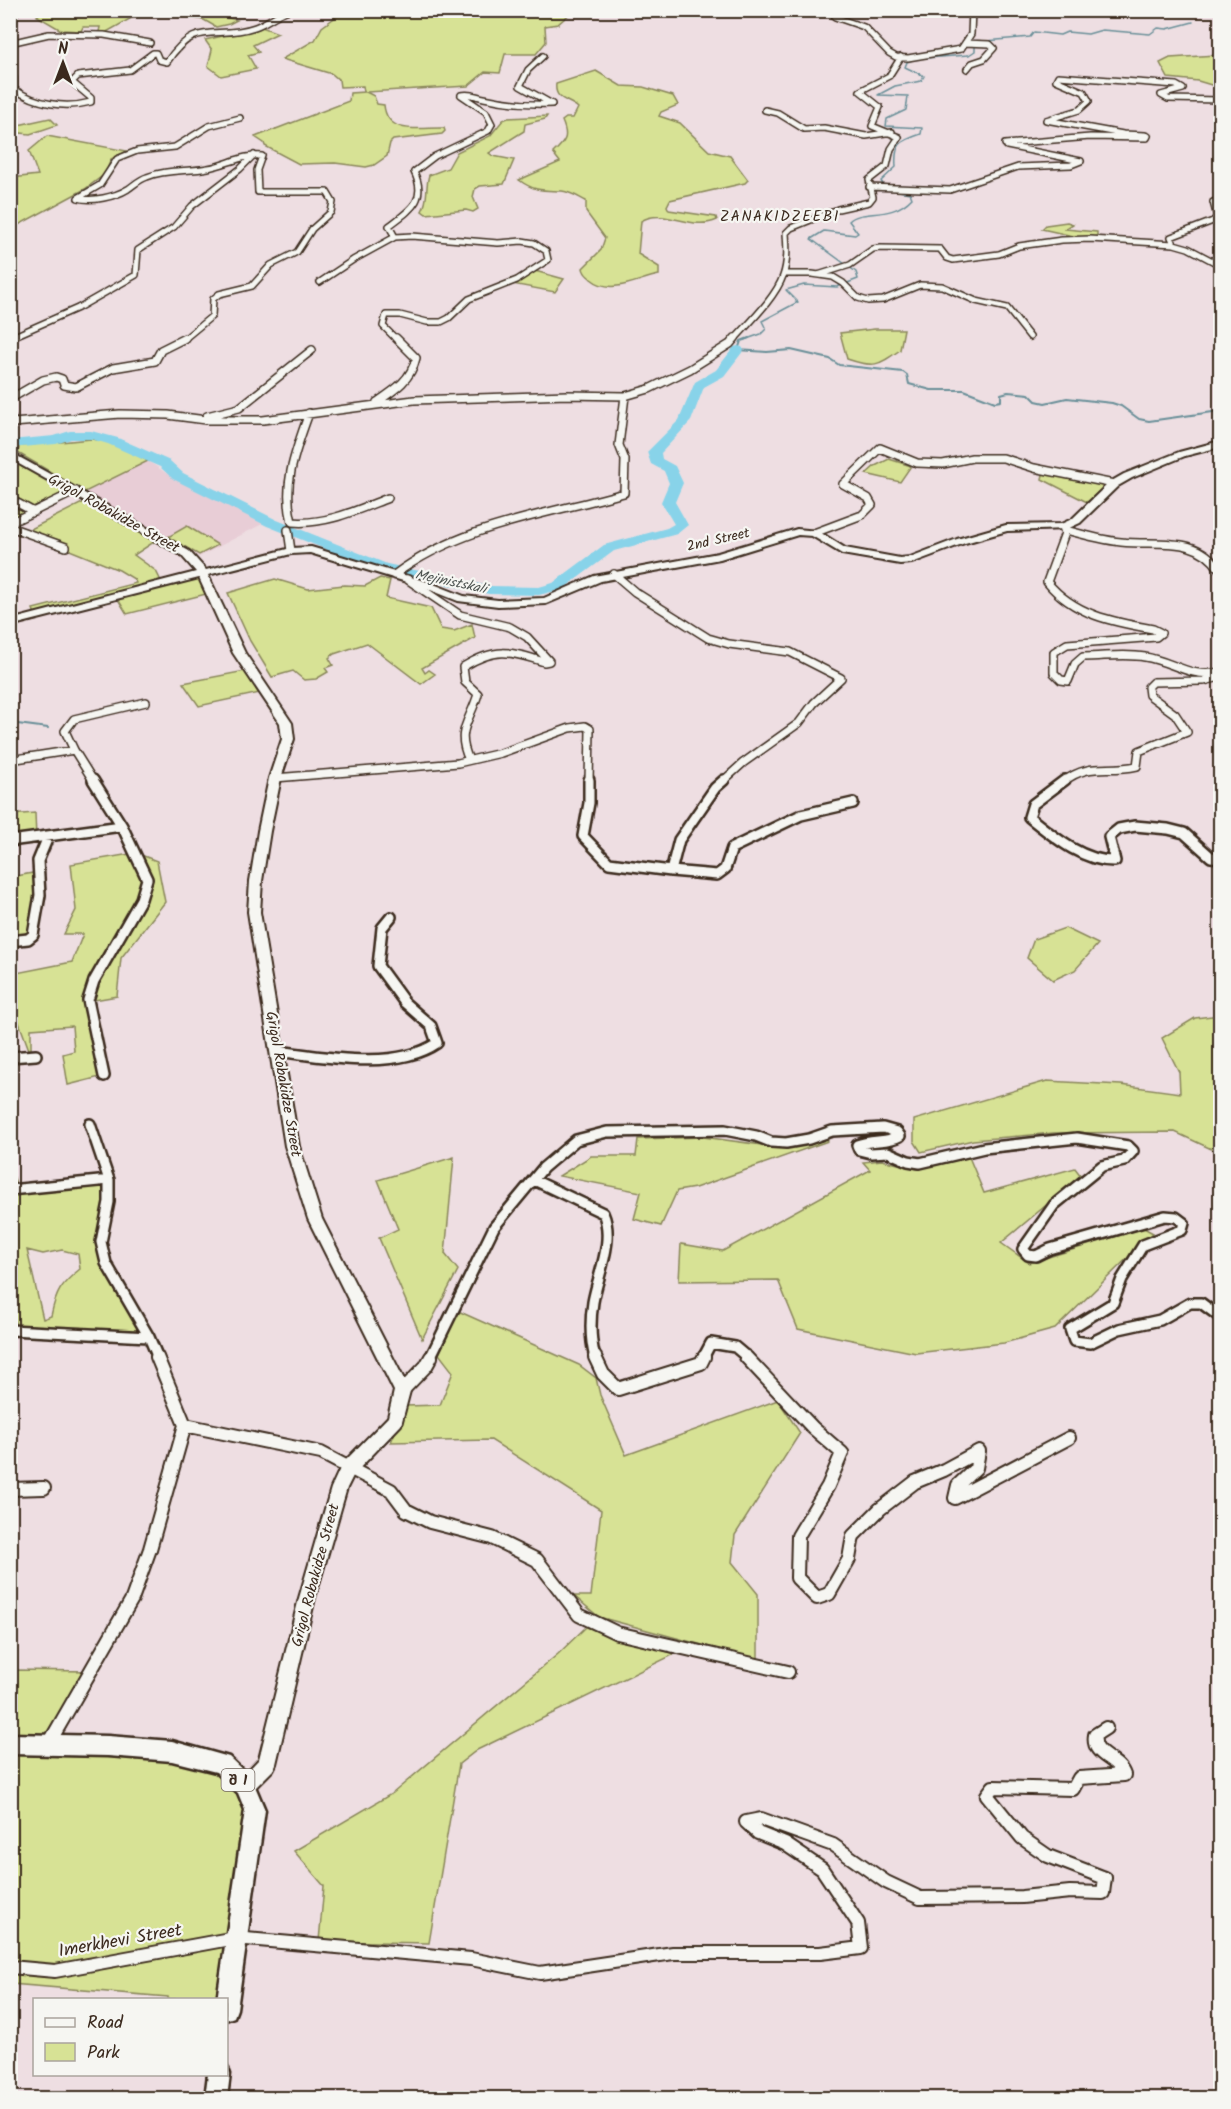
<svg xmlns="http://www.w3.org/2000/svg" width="1231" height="2109" font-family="Kalam,'Noto Sans Georgian',sans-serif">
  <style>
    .built { fill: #e8cdd6 }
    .green { fill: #d7e295; stroke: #89865a; stroke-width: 1.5; fill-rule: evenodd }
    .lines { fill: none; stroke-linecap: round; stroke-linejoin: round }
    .stream-far1 { stroke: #698f98; stroke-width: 1.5 }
    .stream { stroke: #698f98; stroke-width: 2 }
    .river { fill: #88d3e9; fill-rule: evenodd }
    .street-far3-casing { stroke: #3b2a1e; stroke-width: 8 }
    .street-far2-casing { stroke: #3b2a1e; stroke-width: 10 }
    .street-far1-casing { stroke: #3b2a1e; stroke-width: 14 }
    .street-casing { stroke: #3b2a1e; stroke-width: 16 }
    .secondary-casing { stroke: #3b2a1e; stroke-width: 4 }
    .primary-casing { stroke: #3b2a1e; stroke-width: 5 }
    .street-far3 { stroke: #f6f6f2; stroke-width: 5 }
    .street-far2 { stroke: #f6f6f2; stroke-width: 7 }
    .street-far1 { stroke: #f6f6f2; stroke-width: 9 }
    .street { stroke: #f6f6f2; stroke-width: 12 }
    .secondary { fill: #f6f6f2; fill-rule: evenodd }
    .primary { fill: #f6f6f2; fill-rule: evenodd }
    .labels { text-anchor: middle; stroke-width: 4.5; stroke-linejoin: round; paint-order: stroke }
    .far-street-label { font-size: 14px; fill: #3b2a1e; stroke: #f6f6f2 }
    .far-water-label { font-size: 14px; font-style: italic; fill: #4e5451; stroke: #f6f6f2 }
    .shield { fill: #f6f6f2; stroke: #73675e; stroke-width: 1.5 }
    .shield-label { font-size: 14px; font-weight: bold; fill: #3b2a1e }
    .far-quarter-label { font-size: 15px; letter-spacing: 1.5px; fill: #3b2a1e; stroke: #f6f6f2 }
    .street-label { font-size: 15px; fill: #3b2a1e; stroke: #f6f6f2 }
    .near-street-label { font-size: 18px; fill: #3b2a1e; stroke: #f6f6f2 }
  </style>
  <rect width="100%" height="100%" fill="#eedee2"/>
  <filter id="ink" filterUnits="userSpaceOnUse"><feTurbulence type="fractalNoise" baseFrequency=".0167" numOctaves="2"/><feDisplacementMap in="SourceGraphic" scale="12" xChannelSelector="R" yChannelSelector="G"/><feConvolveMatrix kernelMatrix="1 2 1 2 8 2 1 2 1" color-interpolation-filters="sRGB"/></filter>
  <g filter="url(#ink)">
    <path class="built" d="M148 461 166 473 264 523 199 557 85 492Z"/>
    <path class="green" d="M53 10H195L237 20 229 24 216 27 204 20 168 13 142 12 105 33 99 32 100 27H83L81 31 61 30 37 16 42 12Z
      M344 11H573L558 24 545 26 546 42 536 54H505L500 73 485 72 468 86 366 92 374 96 377 104 384 105C387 137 423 127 444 128L445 131 442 134 393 140 390 143 387 156 374 165 366 167 335 163 299 164 265 146 264 143 255 137 349 101 350 93 364 92 363 86 340 87 339 80 332 74 282 59 315 40 322 27Z
      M262 27 278 33 253 45 259 52 248 55 256 69 221 76 208 66 212 50 205 40Z
      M1216 55 1220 58V87H1218L1198 81 1168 78 1160 63 1170 58Z
      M596 71 621 86 643 87 673 96 678 105 661 112 659 116 680 123 709 151 730 156 748 180 745 183 670 200 667 206 669 210 716 217 717 220C691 232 666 207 641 221L638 254 659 267V275C637 279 611 296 591 279 587 275 584 274 583 268L601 250 605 238 586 212V201C578 197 571 192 562 191 545 190 535 192 519 180L560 162 553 153C566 141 569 137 562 121L566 118H573L578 108C569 99 554 101 556 84Z
      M547 116 545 119 525 124 524 131 489 153 493 156 514 160 504 184 480 186 475 189 473 197 478 209 473 212 466 210 426 214 422 211C429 199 425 188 429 175L448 168 457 152 490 136 503 120 508 118Z
      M50 118 57 125 30 134 11 132 14 126Z
      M47 136 127 151 111 159 105 174 85 189 11 229V178L38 175 29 151Z
      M1067 222 1073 224 1065 229 1097 232V237L1082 238 1042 229 1046 225Z
      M535 271 564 279 555 292 512 284Z
      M875 329H904L900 350C878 366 874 368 847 359L840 333Z
      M91 439 113 442 148 461 85 492 18 453 19 446Z
      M11 455 76 491 11 523 10 512 22 507 11 499Z
      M889 459 911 466 900 482 866 474 875 466Z
      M1044 470 1106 485 1087 502 1042 479Z
      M90 499 160 538 134 555 156 571 163 585 202 575 210 593 127 614 116 596 36 617 33 609 136 583 134 579 119 570 25 532Z
      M187 526 218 545 199 555 168 537Z
      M380 578 390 580 386 598 431 608 441 629 454 631 472 624 475 638 422 668 425 673 429 670 435 674 421 684 367 643 334 654 329 658 333 665 325 668 328 672 316 679 304 680 293 671 272 677 250 641 228 593 275 579 308 589 344 585 365 586Z
      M250 670 264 692 199 706 183 683Z
      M35 813 36 838 11 841 10 815Z
      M136 853 157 861 165 902 121 958 117 996 88 1001 104 1076 68 1085 63 1054 74 1051 72 1026 31 1029V1055L11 1001V974L72 962 83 934H64L76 910 71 864Z
      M33 873 35 895 29 933 27 936 11 938V877Z
      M1065 928 1098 944 1075 970 1053 980 1027 958 1034 939Z
      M1220 1015V1153L1175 1132 1054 1133 973 1140 921 1152 914 1141V1120L1047 1081 1121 1085 1180 1093 1179 1072 1162 1038 1195 1018Z
      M703 1137 785 1148 827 1137 828 1141 695 1188 677 1191 661 1226 634 1219 641 1192 559 1176 591 1156H636L638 1139Z
      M454 1157 445 1254 458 1270 422 1339 379 1238 398 1229 378 1180Z
      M969 1157 984 1193 1075 1168 1081 1176 1001 1243 1029 1263 1144 1228 1153 1233 1055 1329 1004 1343 916 1353 798 1329 778 1280 679 1281 681 1244 723 1251 870 1170 863 1162 882 1160 918 1169Z
      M10 1167 18 1189 109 1180 101 1242 106 1263 149 1337 17 1330 10 1302ZM27 1250 43 1254 62 1250 78 1254 80 1269C61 1284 56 1292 51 1316L43 1319Z
      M458 1311 579 1365 596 1378 600 1395 626 1455 778 1400 800 1433 735 1535 732 1562 758 1594V1660L599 1617 574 1596H591L601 1510 491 1440 391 1442 406 1406 440 1405 453 1372 439 1354Z
      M586 1627 675 1654 477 1750 459 1764 429 1943 319 1941 324 1886 294 1851 393 1793 558 1654Z
      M10 1670 91 1671 49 1744 222 1764 255 1810 226 2000 168 1999V1997L11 1984Z"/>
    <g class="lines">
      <path class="stream-far1" d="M986 41 1030 37 1034 32 1060 35 1067 32 1088 34 1102 30 1150 34 1158 28 1167 29 1193 22
        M925 58 969 55 975 51V43
        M884 186 881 181 896 167C894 144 900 141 921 134L922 128 886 126 887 119 906 110 908 96 878 95 895 86 921 81 924 76 905 67 907 62 918 58
        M744 340 761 334 766 329 762 321 798 302 786 290 804 285 837 287 858 279 856 272 811 239 824 231 855 235 858 233 849 221C862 208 891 221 912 198L910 193 892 190"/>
      <path class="stream" d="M749 338 741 341 738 350 767 352 791 350 830 359 839 365 903 372 907 375 909 384 931 390H964L995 402 1001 401V394L1008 392 1029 394 1036 401 1045 403 1067 398 1112 403 1121 406 1139 419 1149 421 1220 411
        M10 723 48 728"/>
      <path class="river" d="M738 346 742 347 744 350 724 376 704 387 691 421 661 453 662 459 675 466 683 483 675 502 688 525 677 534 614 551 563 589 539 595 489 594 378 570 267 526 173 479 160 467 108 444 91 439H71L56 444 10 448V440L54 436 70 431H91L118 438 170 461 183 473 277 520 387 564 489 586 539 587 553 583 604 545 667 528 674 524 661 502 669 483 664 471 651 464 647 452 679 420 695 382 716 370 734 347Z"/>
      <g class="street-far3-casing">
        <path id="street-far3" d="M444 10 449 15 458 10
          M10 17 18 10
          M835 17 864 27 889 53 896 57 908 58 961 49 971 34 972 10
          M10 43 49 34 104 35 150 43
          M965 43 990 44 994 48 984 59 972 63 967 69
          M10 71 14 78V89C36 104 65 109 91 102V98L72 82 78 76 130 70 153 53H156L159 60 167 62C196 18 215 41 255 27 267 23 276 14 289 10
          M765 110 778 113 804 129 824 128 866 136 892 132
          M1005 144 1090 137 1147 138 1148 136 1145 135 1123 134 1046 120 1079 110 1089 101 1084 92 1056 80 1058 76 1176 85 1183 89 1161 95 1168 99 1220 100
          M869 187 950 190 1018 167 1071 165 1081 161 1007 146
          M1220 199 1213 202 1217 217 1213 221 1171 237 1174 244 1188 248 1220 265
          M395 237 412 236 498 243 522 241 534 243 546 251 548 260 517 280 469 299 449 318 441 322H427L400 315H386L383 326 397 340
          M784 274H812L833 277 843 283 858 298 868 301 883 300 920 285 942 286 976 301 1007 308 1030 337
          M818 275 850 265 873 249 880 248 940 249 947 258 953 260 999 254 1019 246 1062 240 1090 239 1174 244
          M320 282 353 260 395 237 389 226C410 210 428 200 414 172L435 156 488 131 492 124 486 112 461 95C471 93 475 96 484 98 506 103 530 105 552 104L520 86 528 70 543 56
          M10 338 78 308 136 275 138 250 174 227 192 206 240 169 254 155
          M183 340 212 316 213 299 219 294 252 286 271 265 297 252 312 229 331 212 333 202 327 192H258L257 170 262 156C244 154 226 165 208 168 188 172 166 169 147 177 140 179 134 185 128 189 115 197 92 202 78 198L100 185 117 159 137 151 175 147 209 126 240 118
          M734 340C749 323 776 297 783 276 788 262 787 247 786 233L791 228 838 209 869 202 873 197 869 180 887 166 891 149 899 137 872 126 880 107 860 91 889 76 901 57"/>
      </g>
      <g class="street-far2-casing">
        <path id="street-far2" d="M10 399 43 380 56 377 62 379 64 385 76 387 113 368 155 361 161 350 185 338
          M377 402C395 390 411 380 416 358L396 338
          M309 413C296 450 282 483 292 522 326 525 357 510 388 498
          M10 415 13 423 10 433
          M207 416 239 408 312 350
          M13 423 120 414 168 415 206 420H263L414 400 567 395 625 396 649 389 690 369 730 344 735 338
          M10 499 34 512
          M10 523 76 491
          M10 527 66 547
          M1063 527 1065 533 1047 582C1074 615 1113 622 1153 629L1161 633 1156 637 1067 644 1054 652V673L1061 680 1068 681 1075 664 1083 657C1104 657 1125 653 1145 657 1172 661 1191 679 1219 672
          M288 530 291 551
          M1066 530C1084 535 1102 540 1121 542 1158 546 1197 534 1220 570
          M814 533 862 515 872 505 868 498 843 484 880 448 917 463 943 464 972 458H1003L1034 468 1114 484
          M614 574 635 592 708 638 729 644 790 652 841 678 814 703 799 723 743 763 722 782
          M394 575C461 525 545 515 624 493L625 460 619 445 625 396
          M407 579 460 615 510 627 527 637 549 661 544 662C510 651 495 647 463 667L465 682 478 694C470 722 455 730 469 760
          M74 750 65 731 74 719 146 702
          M10 760 74 750 94 782
          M275 778 458 763 501 753 570 728 585 726 590 729 589 782
          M1063 782C1090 761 1106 773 1137 766L1139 751 1187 732 1175 714 1149 695 1148 687 1153 682 1204 681 1220 677"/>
      </g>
      <g class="street-far1-casing">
        <path id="street-far1" d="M93 780 122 826 147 879 141 899 94 981 88 1000 104 1076
          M589 780V803L583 836 609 863 671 871
          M724 780 715 788 679 840 671 871 717 875 725 869 732 848 801 815 853 803
          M1065 780 1033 804 1029 817C1053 836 1083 862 1115 861L1109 837 1119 829 1135 826 1168 829 1184 833 1211 857 1220 858
          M10 841 122 826
          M10 941 28 939 33 935 40 895 38 861 48 837
          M278 1051C325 1057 396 1071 437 1043L431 1026 405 1003 378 966 382 928 391 917
          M10 1057 36 1055
          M90 1124 109 1180V1202L101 1242 106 1263 149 1337 158 1358
          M534 1180 603 1213C615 1240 598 1274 593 1302 590 1321 590 1339 595 1358
          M10 1190 109 1180
          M10 1330 149 1337
          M430 1358 494 1227 543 1168 576 1140 607 1132 725 1130 756 1136 771 1142 786 1143 809 1139 832 1131 883 1128 897 1132 900 1136C887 1143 872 1139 857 1145L859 1150 871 1153 888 1152 908 1161 920 1163 984 1148 1077 1138 1128 1146 1133 1151 1124 1161 1102 1166 1054 1205 1023 1249 1028 1255 1036 1256 1050 1249 1165 1216 1176 1217 1184 1223 1182 1230 1143 1245 1122 1279 1113 1303 1070 1329 1074 1341 1090 1343 1119 1329 1160 1320 1190 1303H1201L1220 1317
          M703 1358 711 1343 735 1347 748 1358"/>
      </g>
      <g class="street-casing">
        <path id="street" d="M595 1357 603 1374 618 1389 701 1363 704 1357
          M746 1357 813 1428 842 1453 828 1486 798 1536 797 1578 817 1598 829 1594 849 1559 853 1536 880 1509 915 1482 944 1470 979 1451 976 1468 958 1485 955 1498 1069 1438
          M402 1391 426 1366 431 1357
          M185 1425 321 1453 391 1490 406 1510 430 1522 492 1538 537 1560 579 1615 617 1633 788 1672
          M10 1489 44 1488
          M48 1745 132 1599 150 1549 185 1425 157 1357
          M10 1967 55 1971 235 1938 471 1959 540 1973 673 1953H820L861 1948 858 1923 822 1869 785 1844 758 1833 746 1822 761 1819 833 1845 886 1882 920 1898 1022 1897 1070 1892 1103 1893 1105 1878 1048 1856 1022 1838 987 1795 993 1787 1073 1789 1079 1778 1124 1775C1118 1757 1091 1757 1095 1735L1106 1728"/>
      </g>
      <g class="secondary-casing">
        <path id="secondary" d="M1220 441V447L1185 456 1132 478 1118 486 1080 523 1067 529 1007 531 965 543 912 563 900 564 842 554 812 536 798 535 720 559 601 581 546 604 498 606 458 601 423 587 310 553 291 554 208 575 245 653 292 723 294 739 281 778 270 831 262 881 260 912 299 1146 322 1219 410 1391 401 1425 354 1474 347 1488 315 1598 276 1764 273 1770 251 1792 245 1795 239 1792 236 1786 239 1780 259 1759 299 1598 331 1488 342 1464 388 1417 394 1391 308 1219 285 1146 248 912 250 881 258 831 269 778 282 739 280 723 233 653 199 578 10 626V620L196 572 181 555 10 459V452L189 551 206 570 291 548 311 547 431 583 464 596 498 600 544 598 594 576 718 553 797 529 818 531 845 548 900 558 910 557 957 539 1006 525 1061 524 1072 519 1110 482 1124 474 1179 452Z"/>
      </g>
      <g class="primary-casing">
        <path id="primary" d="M10 1734 108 1736 172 1741 229 1757 252 1779 265 1810 237 2009 234 2017 226 2020V2000H217L245 1810 238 1793 216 1772 172 1761 108 1756 10 1754Z
          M227 2066 230 2074 227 2098H205L208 2074H226Z"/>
      </g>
      <use href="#street-far3" class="street-far3"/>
      <use href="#street-far2" class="street-far2"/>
      <use href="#street-far1" class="street-far1"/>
      <use href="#street" class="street"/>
      <use href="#secondary" class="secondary"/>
      <use href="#primary" class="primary"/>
    </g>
  </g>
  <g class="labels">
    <g class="far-street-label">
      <text transform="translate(718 539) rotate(-13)" y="5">2nd Street</text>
    </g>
    <g class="far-water-label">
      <text transform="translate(451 581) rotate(12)" y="5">Mejinistskali</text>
    </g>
    <rect class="shield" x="221.5" y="1769" width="33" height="22" rx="4.5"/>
    <g class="shield-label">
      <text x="238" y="1785">შ 1</text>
    </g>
    <g class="far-quarter-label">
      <text x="780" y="221">ZANAKIDZEEBI</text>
    </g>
    <g class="street-label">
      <text transform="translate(114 513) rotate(29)" y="5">Grigol Robakidze Street</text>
      <text transform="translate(284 1084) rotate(80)" y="5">Grigol Robakidze Street</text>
      <text transform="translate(315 1575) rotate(-75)" y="5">Grigol Robakidze Street</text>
    </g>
    <g class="near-street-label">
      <text transform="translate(120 1940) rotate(-10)" y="6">Imerkhevi Street</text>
    </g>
  </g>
  <rect width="1231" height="2109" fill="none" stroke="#f6f6f2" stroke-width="36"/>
  <rect x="18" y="18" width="1195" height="2073" fill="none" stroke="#3b2a1e" stroke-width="2" filter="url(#ink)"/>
  <rect x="33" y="1998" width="195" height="78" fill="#f6f6f2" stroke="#aba49d" stroke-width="1.5"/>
  <rect x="45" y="2018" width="30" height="9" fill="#f6f6f2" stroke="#aba49d" stroke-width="1.5"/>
  <text x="87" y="2028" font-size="18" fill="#3b2a1e">Road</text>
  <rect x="45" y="2043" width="30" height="18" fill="#d7e295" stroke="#aba49d" stroke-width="1.5"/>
  <text x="87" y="2058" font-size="18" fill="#3b2a1e">Park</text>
  <g transform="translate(63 63)" stroke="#f6f6f2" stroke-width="4.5" paint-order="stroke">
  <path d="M0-4.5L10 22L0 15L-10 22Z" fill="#3b2a1e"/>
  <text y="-9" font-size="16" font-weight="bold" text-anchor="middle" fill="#3b2a1e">N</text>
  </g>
</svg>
